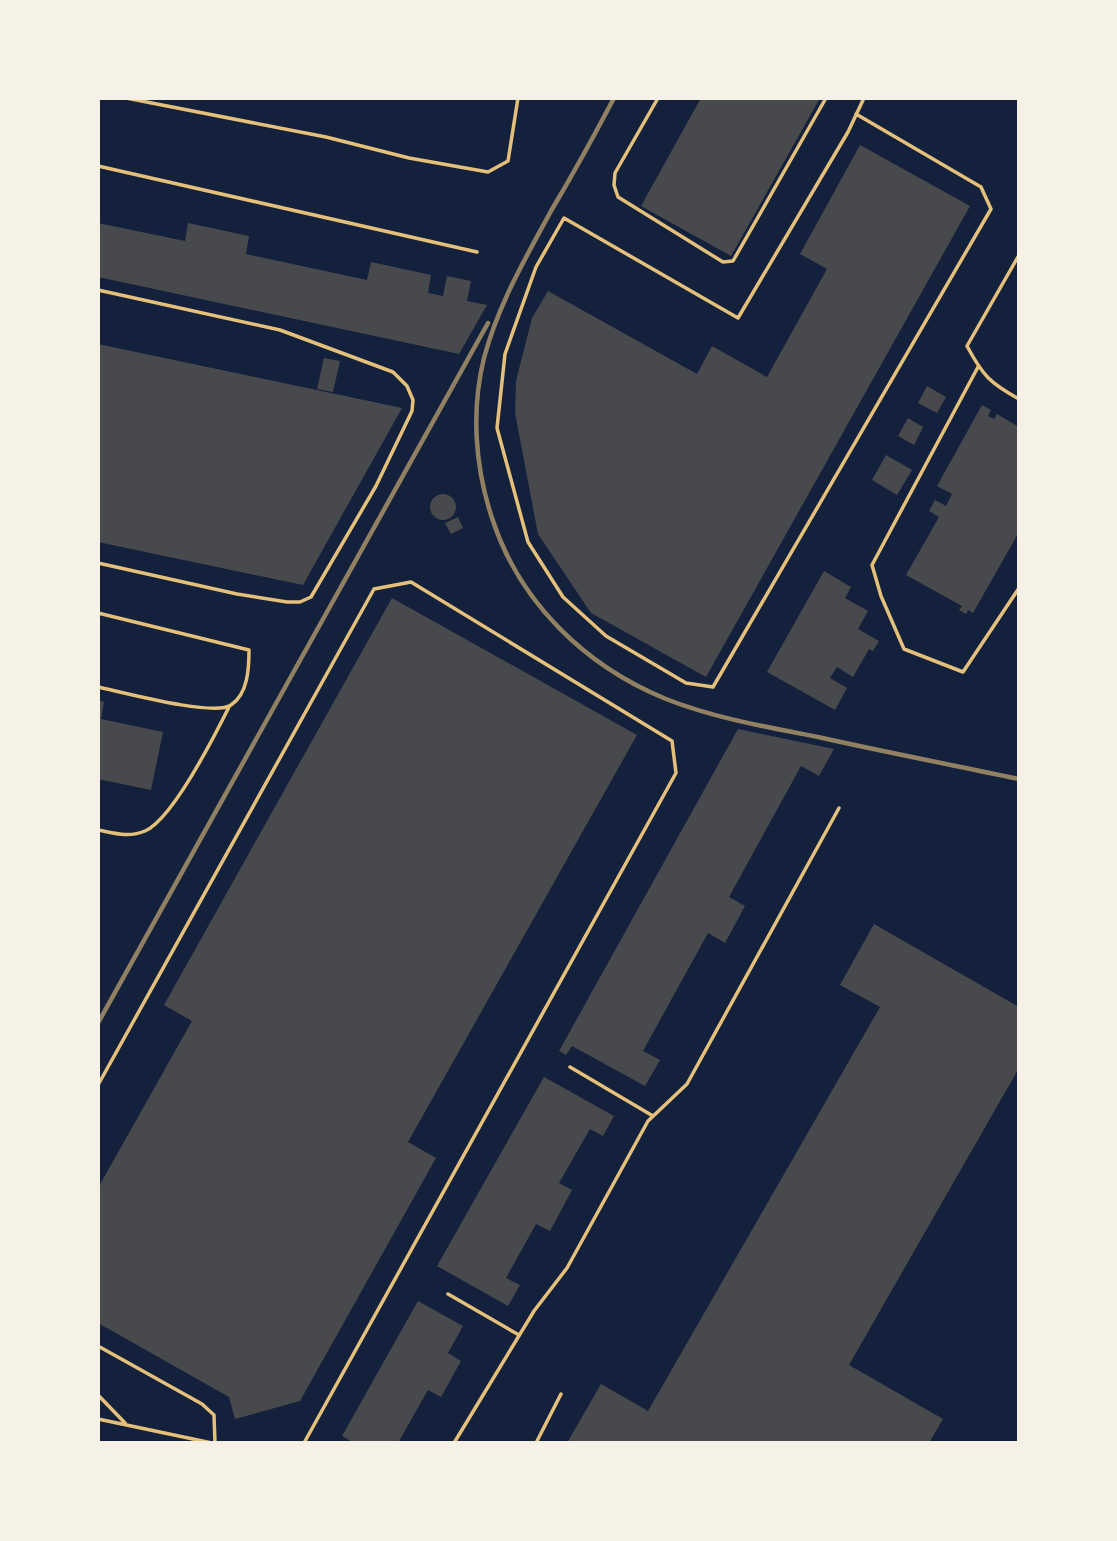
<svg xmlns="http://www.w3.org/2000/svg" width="1117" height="1541" font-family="'Open Sans',sans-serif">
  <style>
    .building { fill: #48494c }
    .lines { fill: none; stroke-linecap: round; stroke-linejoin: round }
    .service { stroke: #e5c07b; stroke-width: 3.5 }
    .rail { stroke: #918062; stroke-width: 4.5 }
  </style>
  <rect width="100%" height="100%" fill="#14213d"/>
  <path class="building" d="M701 98H820L731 256 641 206Z
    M860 145 970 206 706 677 591 613 538 534 515 413 516 381 532 318 548 291 697 374 712 346 767 377 827 269 800 254Z
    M98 223 185 241 188 223 249 236 246 254 367 280 371 262 431 275 428 293 443 296 447 276 471 281 467 301 487 305 459 354 98 277Z
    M98 344 402 408 303 585 98 542Z
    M324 358 340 361 333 392 317 389Z
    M927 386 946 397 937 413 918 403Z
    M982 405 991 410 988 416 994 419 997 414 1019 427V532L973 613 968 610 966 614 959 610 962 606 906 575 939 517 929 511 935 500 946 506 952 494 937 486Z
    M908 418 923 427 914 445 898 436Z
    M886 455 912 470 897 495 872 480Z
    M430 507a13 13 0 1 1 26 0a13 13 0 1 1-26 0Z
    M458 517 463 528 451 534 445 523Z
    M824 571 851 587 845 598 868 611 858 629 879 641 873 651 869 649 853 677 837 667 830 678 847 688 835 710 767 672Z
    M392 598 637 735 408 1142 436 1158 300 1401 235 1419 229 1397 98 1323V1188L192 1021 164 1005Z
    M98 700 104 702 101 719 163 732 151 790 98 779Z
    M738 729 834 749 819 776 801 766 729 897 745 906 725 943 708 933 643 1051 660 1060 645 1086 572 1046 566 1055 559 1051Z
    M874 924 1019 1007V1068L849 1365 943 1419 929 1443H567L601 1384 648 1411 880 1007 840 985Z
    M544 1077 614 1116 603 1136 590 1129 559 1183 572 1190 550 1231 536 1224 506 1278 520 1285 508 1306 437 1266Z
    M418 1301 463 1326 448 1353 461 1361 441 1397 428 1390 398 1443H354L342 1436Z"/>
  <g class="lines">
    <path class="service" d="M126 98 326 137 409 158 488 172 508 161 518 98
      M658 98 615 173 614 185 618 197 723 262 733 261 826 98
      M856 114 981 187 991 209 713 687 686 683 606 636 563 597 528 542 497 428 505 354 536 267 564 218 738 318 848 132 864 98
      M98 166 477 252
      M1019 255 967 346C983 376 990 383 1019 399
      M98 290 280 330 393 372 407 386 413 400 412 411 376 486 311 597 300 602H287L237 594 98 563
      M978 367 872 565 881 596 904 649 963 672 1019 588
      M98 613 249 650C249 668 248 694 231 705 214 717 122 692 98 687
      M98 830C114 833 129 838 145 831 173 819 215 735 229 707
      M570 1067 653 1116
      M98 1085 374 589 411 582 672 741 676 773 304 1443
      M448 1294 519 1335
      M98 1346 202 1404 214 1415 215 1443
      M98 1395 125 1423
      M98 1419 212 1443
      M454 1443 534 1311 567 1268 648 1121 687 1084 839 808
      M536 1443 561 1394"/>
    <path class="rail" d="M614 98C594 136 573 174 551 211 525 259 498 305 484 358 471 410 475 467 492 518 519 602 585 666 666 699 714 718 767 727 818 737 885 752 952 765 1019 779
      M98 1023 488 323"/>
  </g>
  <rect width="1117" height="1541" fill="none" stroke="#f6f1e7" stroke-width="200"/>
</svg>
